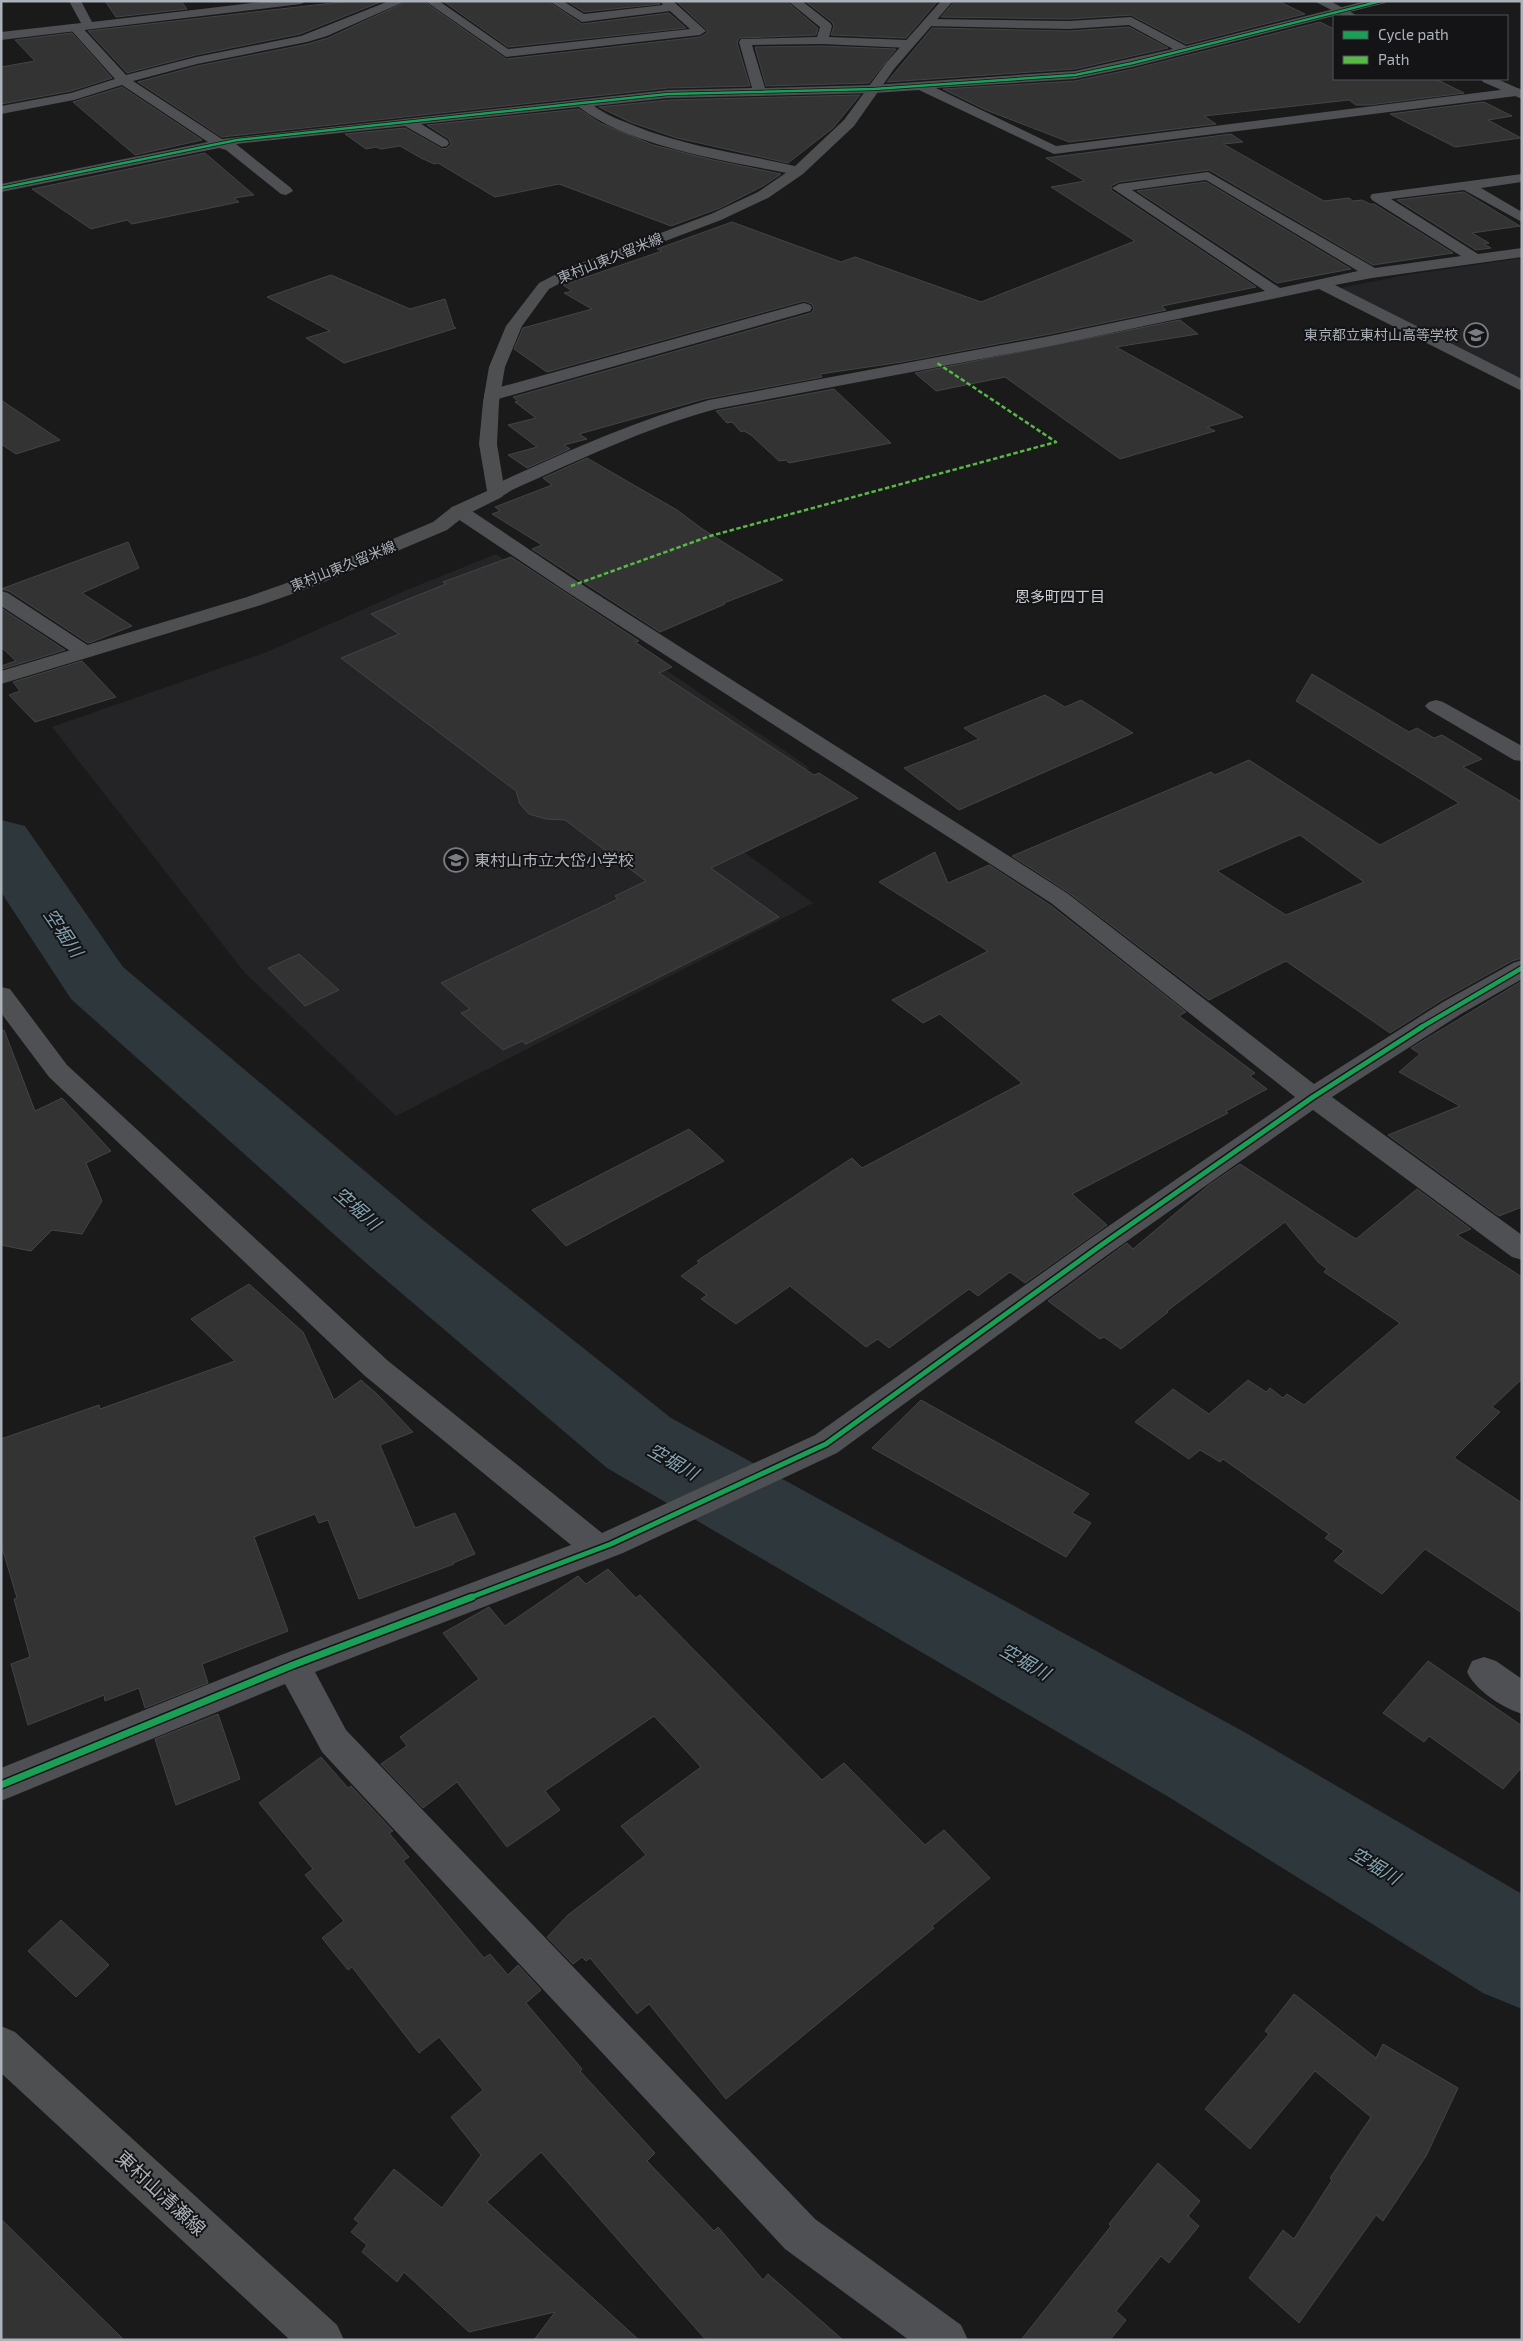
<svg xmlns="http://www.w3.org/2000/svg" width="1523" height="2341" font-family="'Exo 2','Noto Sans JP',sans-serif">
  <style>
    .built { fill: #242426 }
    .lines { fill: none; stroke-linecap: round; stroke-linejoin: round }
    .river { fill: #2d373c; fill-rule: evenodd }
    .building { fill: #333334; stroke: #424446; fill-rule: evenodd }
    .minor { fill: #4e5053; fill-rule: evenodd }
    .tertiary { fill: #4e5053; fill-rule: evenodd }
    .secondary { fill: #4d4f51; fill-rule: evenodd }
    .quiet { stroke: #58b947; stroke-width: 2.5; stroke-dasharray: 4.5 2.5; stroke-linecap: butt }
    .cycleway-far3-casing { stroke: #141416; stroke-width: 4 }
    .cycleway-far2-casing { stroke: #141416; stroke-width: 7 }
    .cycleway-far1-casing { stroke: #141416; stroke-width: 8 }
    .cycleway-casing { stroke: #141416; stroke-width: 10 }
    .cycleway-far3 { stroke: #1a9f57; stroke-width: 2.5 }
    .cycleway-far2 { stroke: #1a9f57; stroke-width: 4.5 }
    .cycleway-far1 { stroke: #1a9f57; stroke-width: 5 }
    .cycleway { stroke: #1a9f57; stroke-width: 7 }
    .labels { text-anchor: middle; stroke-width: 4; stroke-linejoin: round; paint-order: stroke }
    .far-street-label { font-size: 14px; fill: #acb2ba; stroke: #141416 }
    .far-poi-label { font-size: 14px; fill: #acb2ba; stroke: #141416; text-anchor: end }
    .far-neighbourhood-label { font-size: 15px; fill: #ccd1d6; stroke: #141416 }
    .poi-label { font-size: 16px; fill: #acb2ba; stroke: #141416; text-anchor: start }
    .water-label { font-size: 18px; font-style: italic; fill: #84a5b3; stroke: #141416 }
    .near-street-label { font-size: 19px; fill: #acb2ba; stroke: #141416 }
  </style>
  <rect width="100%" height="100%" fill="#1a1a1a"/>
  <path class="built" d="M1522 258V381L1340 288 1406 275Z
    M496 554 810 768 697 817 813 903 396 1116 245 973 52 727 267 652 407 590Z"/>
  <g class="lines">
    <path class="river" d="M1 820 25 826 123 967 424 1221 671 1418 1246 1733 1522 1894V2009L1483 1993 1172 1799 607 1468 366 1263 71 999 1 892Z"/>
  </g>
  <path class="building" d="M105 1H181L187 9 116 17Z
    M350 1H383L300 34 196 55 127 73 88 31Z
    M408 1H423L506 59 700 37 707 33V30L676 1H786L818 28 816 35 739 38 737 43 750 86 668 88 222 137 138 82 197 66 308 44 328 38Z
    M443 1H547L582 24 669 13 686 28 508 47Z
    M567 1H658L660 4 584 12Z
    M805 1H938L906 38 831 35 834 26 832 22Z
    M955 1H1278L1305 14 1186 44 1131 15 1069 19 941 17Z
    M1320 22 1334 29V79H1436L1464 93 1369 105H1356L1349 100 1204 116 1216 124 1069 142 986 110 943 89 1075 81 1133 69Z
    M1129 27 1168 48 1075 69 887 82 932 28 1069 31Z
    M72 33 112 78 71 91 1 104V67L35 61 15 40Z
    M822 46 896 49 869 83 766 86 755 47Z
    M122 87 202 140 135 155 73 102Z
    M860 95 833 128 788 163 677 138 630 122 599 107 668 100Z
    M1484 102 1512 116 1488 120 1521 138 1455 147 1390 114Z
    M579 109 600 123 653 145 713 160 781 174 763 186 720 208 671 226 559 184 495 197 438 163 434 164 421 158 400 146 381 149 376 147 366 149 345 134 405 128 442 149 447 148 451 144 449 139 427 125Z
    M1231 134 1243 142 1223 144 1324 201 1349 198 1353 201 1362 200 1370 204H1374L1453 253 1373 265 1209 170 1119 182 1111 186V190L1256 287 1162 306 1166 310 1050 334 902 362 820 374 822 377 704 399 579 434 587 439 564 445 570 449 527 468 508 455 537 447 508 425 536 418 515 402 518 401 513 397 811 313 814 309 812 304 804 301 547 372 514 349 523 328 592 309 564 293 572 291 563 285 662 251 657 249 732 222 841 262 855 257 981 302 1135 241 1051 187 1085 181 1046 158Z
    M205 153 254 195 234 198 239 202 132 224 127 220 91 229 32 189Z
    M1206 182 1351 269 1277 283 1137 191Z
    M1464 192 1520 226 1472 233 1489 243 1484 244 1491 248 1476 250 1397 200Z
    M331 275 410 309 445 299 454 327 456 328 344 363 306 338 330 331 267 297Z
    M1180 320 1198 334 1116 347 1243 417 1207 427 1215 431 1120 459 1005 377 936 391 915 373Z
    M834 389 891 443 789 463 786 460 779 461 751 435 744 431 741 432 732 422 727 423 716 411Z
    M1 400 60 440 16 454 1 444Z
    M587 458 677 510 701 528 783 580 724 603 725 604 660 632 532 549 542 545 492 514 500 511 495 507 552 485 543 478Z
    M128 542 139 568 82 593 132 626 92 642 88 643 9 591 1 589Z
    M511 557 639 641 635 642 672 667 659 673 814 775 819 773 858 798 711 868 779 917 526 1044 522 1041 503 1050 461 1013 470 1009 441 983 618 899 615 896 646 881 565 820 546 819 529 814 520 804 516 791 341 658 399 634 371 614 446 584 443 582Z
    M1 608 65 650 2 669 1 666 16 661 1 647Z
    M82 661 116 697 35 722 9 695 20 691 13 682Z
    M1312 674 1409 732 1417 728 1434 738 1442 735 1482 759 1463 767 1522 802V958L1512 961 1442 1000 1390 1033 1286 961 1209 1000 1068 892 1012 856 1211 772 1215 775 1249 760 1380 845 1459 803 1296 701ZM1300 835 1364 882 1286 915 1217 871Z
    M1045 695 1065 707 1081 700 1133 733 959 810 904 768 979 739 964 728Z
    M935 852 948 883 989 865 1050 905 1186 1012 1179 1016 1255 1073 1250 1076 1267 1089 1226 1111 1228 1113 1072 1194 1107 1225 1025 1283 1010 1272 978 1296 969 1289 889 1348 878 1339 866 1347 790 1286 736 1324 701 1299 707 1295 681 1276 699 1263 697 1261 852 1158 862 1168 1022 1083 940 1014 923 1023 892 1000 988 951 879 882Z
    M299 954 339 990 305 1006 268 968Z
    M1522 981V1207L1499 1216 1388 1135 1460 1106 1399 1072 1420 1054 1411 1048Z
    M4 1030 35 1111 62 1098 111 1151 86 1163 102 1201 82 1234 52 1230 31 1251 1 1245V1031Z
    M689 1129 724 1161 566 1246 532 1210Z
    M1240 1164 1356 1239 1417 1189 1471 1229 1457 1235 1522 1277V1379L1492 1407 1500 1412 1454 1458 1522 1503V1613L1425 1549 1382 1594 1334 1561 1344 1551 1325 1538 1329 1534 1223 1459 1220 1462 1200 1450 1189 1459 1135 1422 1173 1389 1209 1414 1248 1380 1266 1392 1270 1388 1283 1398 1287 1394 1304 1405 1400 1323 1324 1272 1327 1269 1318 1262 1285 1222 1167 1311 1168 1312 1121 1349 1104 1337 1100 1339 1048 1301 1127 1243 1133 1249 1209 1185Z
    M249 1284 303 1332 334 1400 361 1380 377 1394 413 1432 380 1445 415 1528 455 1513 475 1554 453 1563 454 1564 359 1599 328 1520 319 1523 315 1514 254 1537 288 1631 202 1664 208 1683 145 1708 139 1688 105 1701 104 1695 28 1725 11 1664 30 1657 14 1599 17 1598 1 1544V1439L99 1405 100 1409 235 1361 191 1319Z
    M921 1400 1089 1494 1072 1513 1091 1523 1066 1557 872 1448Z
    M608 1569 636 1598 640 1595 822 1780 844 1763 925 1845 944 1830 990 1878 932 1926 934 1928 726 2099 649 2004 637 2014 590 1958 586 1961 582 1957 573 1964 547 1937 568 1915 646 1855 621 1826 701 1767 654 1716 545 1791 560 1810 507 1847 457 1782 423 1808 381 1764 407 1746 400 1737 479 1679 443 1633 489 1607 505 1626 578 1576 586 1584Z
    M1428 1661 1522 1726V1767L1503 1789 1429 1736 1424 1742 1383 1713Z
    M218 1714 240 1779 176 1805 155 1739Z
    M321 1757 348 1788 351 1786 393 1831 389 1833 409 1857 403 1861 484 1958 490 1954 508 1975 518 1965 541 1990 526 2003 582 2069 580 2071 655 2153 647 2161 714 2231 718 2227 763 2280 768 2274 843 2340H706L541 2152 487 2202 639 2340H534L555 2312 469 2332 404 2272 397 2282 362 2252 367 2245 351 2232 359 2223 354 2219 394 2169 442 2208 481 2155 451 2117 483 2090 439 2037 419 2053 352 1967 348 1970 322 1938 344 1921 305 1875 313 1869 259 1803Z
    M61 1920 109 1965 76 1997 28 1951Z
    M1294 1994 1376 2058 1383 2044 1458 2088 1426 2156 1383 2221 1376 2215 1299 2323 1249 2278 1283 2230 1294 2239 1332 2180 1330 2178 1371 2117 1315 2071 1250 2149 1205 2109 1269 2034 1265 2031Z
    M1158 2163 1200 2201 1188 2216 1199 2226 1169 2263 1161 2256 1116 2311 1126 2320 1110 2340H1021L1111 2226 1109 2224Z
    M1 2219 124 2340H1Z"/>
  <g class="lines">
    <path class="minor" d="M389 1H406L327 36 307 42 197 64 133 81 222 139 668 90 752 88 739 42 741 39 817 37 820 27 788 1H802L830 23 832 26 829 37 908 40 914 44 908 48 822 44 752 45 765 88 874 85 1075 71 1173 49 1129 25 1069 29 925 26 923 23 925 20 929 19 1069 21 1131 17 1186 46 1366 1H1387L1385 3 1133 67 1075 79 936 88 1056 146 1516 88 1521 89 1522 93 1516 96 1054 154 919 90 874 93 668 98 594 106C606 115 620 120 635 126 689 148 747 154 803 168L805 171 798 175C733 162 631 148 579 107L421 124 447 140 449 143 447 146 442 147 405 126 236 144 291 188 293 191 286 195 281 194 226 150 219 148 1 192V184L208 142 122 85 74 100 1 114V106L71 93 115 79 71 30 69 27 71 24H79L126 75 196 57 301 36Z
      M425 1H439L508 49 690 29 670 11 582 22 549 1H563L584 14 663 5 660 1H673L706 31 700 35 506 57Z
      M1208 172 1375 268 1461 256 1372 200 1370 197 1372 194 1522 174V182L1481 188 1522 212V222L1464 190 1391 199 1478 254 1522 248V257L1372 278 1335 285 1522 379V391L1319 289 1050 346 716 409C645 428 579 460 512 490 504 495 500 499 490 497L487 493 500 482C568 451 636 420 709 400L1050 336 1265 291 1112 188 1119 184ZM1206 180 1358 271 1280 288 1132 190Z
      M804 303 810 305 812 308 810 311 498 399H486L484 395 486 391Z
      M459 505 466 507 578 582 1067 893 1314 1084 1443 1002 1513 963 1522 960V979L1461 1014 1332 1097 1522 1235V1260L1512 1257 1313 1110 1110 1253 837 1453 623 1553 315 1672 346 1730 815 2219 961 2325 968 2340H909L785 2249 322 1752 285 1684 1 1801V1768L281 1655 571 1545 365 1376 49 1077 1 1013V987L10 989 67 1065 387 1360 602 1533 815 1435 1090 1239 1295 1097 1051 903 564 590 452 515 450 511 452 507Z
      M1 591 8 593 92 648 95 652 92 656 85 658 78 656 1 606Z
      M1436 700 1443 702 1522 746V761L1514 760 1429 710 1425 706 1429 702Z
      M1484 1657 1496 1661 1522 1679V1714C1502 1707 1476 1691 1467 1672L1472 1661Z"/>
    <path class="tertiary" d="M69 1H81L92 22 269 1H307L301 4 1 40V32L81 23Z
      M1314 1H1330L1358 16H1343Z
      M1481 79H1497L1522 90V99L1483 82Z"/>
    <path class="secondary" d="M941 1H953L894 69 854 126 803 174 768 198 721 220 578 274 549 289 522 326 505 367 499 402 497 444 505 493 502 497 466 515 447 530 312 587 261 605 1 684V671L247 597 298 579 433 522 452 507 487 491 479 444 483 402 489 367 506 326 539 283 568 268 711 214 758 192 793 168 844 120 886 63Z
      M1 2026 15 2032 337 2325 344 2340H290L1 2073Z"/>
    <path class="quiet" d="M571 586 710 536 1056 442 937 363"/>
    <g class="cycleway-far3-casing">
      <path id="cycleway-far3" d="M1 188 237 140 582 103 668 94 874 89 1075 75 1133 63 1381 1"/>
    </g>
    <g class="cycleway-far2-casing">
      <path id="cycleway-far2" d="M1420 1028 1522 968"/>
    </g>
    <g class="cycleway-far1-casing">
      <path id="cycleway-far1" d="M469 1598 611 1544 826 1444 1100 1246 1313 1097 1422 1027"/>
    </g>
    <g class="cycleway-casing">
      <path id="cycleway" d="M1 1785 293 1665 472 1597"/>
    </g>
    <use href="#cycleway-far3" class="cycleway-far3"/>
    <use href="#cycleway-far2" class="cycleway-far2"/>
    <use href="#cycleway-far1" class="cycleway-far1"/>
    <use href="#cycleway" class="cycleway"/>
  </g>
  <defs>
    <g id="school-ring" transform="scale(1.25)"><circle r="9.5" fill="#141416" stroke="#797d82" stroke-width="1.5"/><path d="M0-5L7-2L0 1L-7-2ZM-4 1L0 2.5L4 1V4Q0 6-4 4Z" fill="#797d82"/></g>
  </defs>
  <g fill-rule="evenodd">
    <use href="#school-ring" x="1476" y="335"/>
    <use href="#school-ring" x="456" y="860"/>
  </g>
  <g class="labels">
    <g class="far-street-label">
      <text transform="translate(610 258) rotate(-22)" y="5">東村山東久留米線</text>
      <text transform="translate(343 566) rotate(-22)" y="5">東村山東久留米線</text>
    </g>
    <g class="far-poi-label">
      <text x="1458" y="340">東京都立東村山高等学校</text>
    </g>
    <g class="far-neighbourhood-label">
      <text x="1060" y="602">恩多町四丁目</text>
    </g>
    <g class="poi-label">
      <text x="474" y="866">東村山市立大岱小学校</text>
    </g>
    <g class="water-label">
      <text transform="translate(63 933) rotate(56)" y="6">空堀川</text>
      <text transform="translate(357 1209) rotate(41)" y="6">空堀川</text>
      <text transform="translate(673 1462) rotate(30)" y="6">空堀川</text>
      <text transform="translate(1025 1662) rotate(30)" y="6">空堀川</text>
      <text transform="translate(1375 1866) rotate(31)" y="6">空堀川</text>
    </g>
    <g class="near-street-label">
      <text transform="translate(161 2193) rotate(43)" y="7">東村山清瀬線</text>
    </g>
  </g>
  <rect width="1523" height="2341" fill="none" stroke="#acb2ba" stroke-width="5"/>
  <rect x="1333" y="15" width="175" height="65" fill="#141416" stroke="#515358"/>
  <rect x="1343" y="31" width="25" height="8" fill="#1a9f57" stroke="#515358"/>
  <text x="1378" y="40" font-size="15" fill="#acb2ba">Cycle path</text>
  <rect x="1343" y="56" width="25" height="8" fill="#58b947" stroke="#515358"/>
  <text x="1378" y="65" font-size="15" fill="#acb2ba">Path</text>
</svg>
